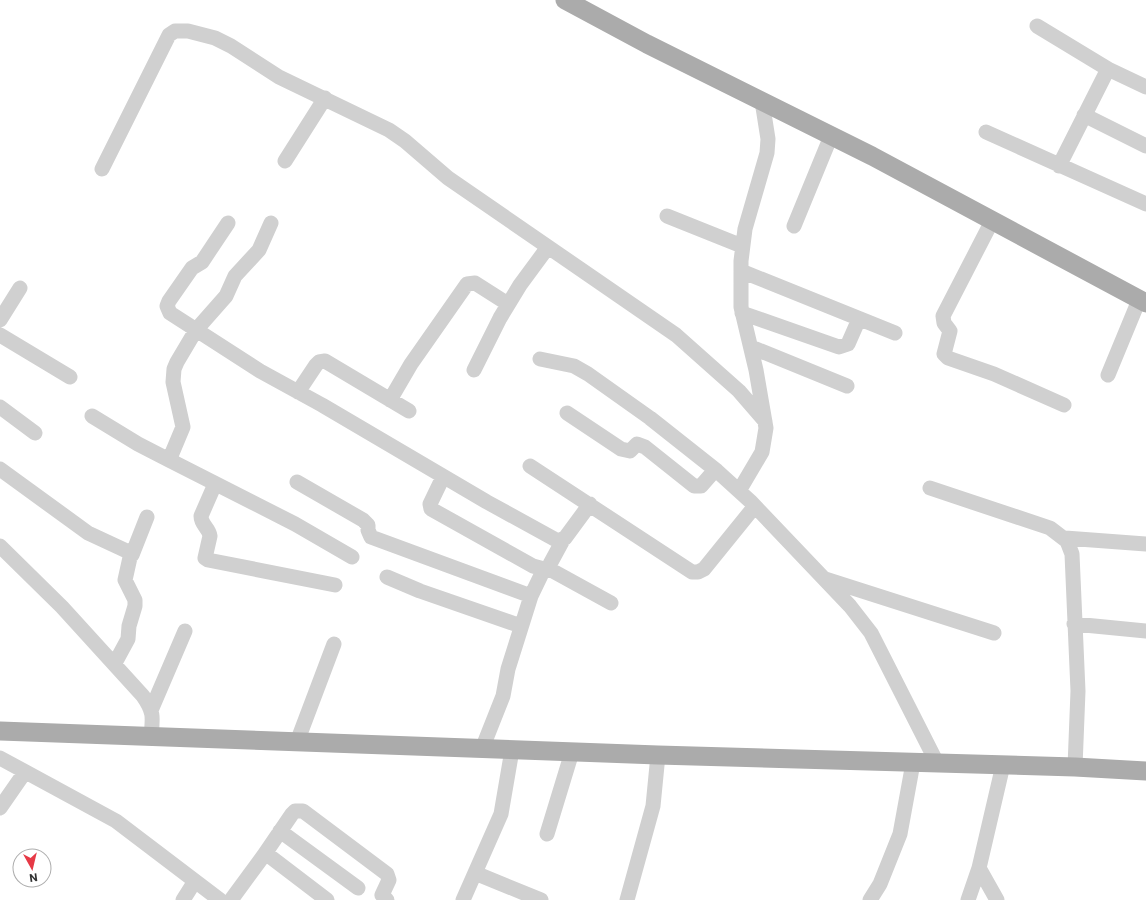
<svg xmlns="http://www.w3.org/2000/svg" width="1146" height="900" font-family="Commissioner,sans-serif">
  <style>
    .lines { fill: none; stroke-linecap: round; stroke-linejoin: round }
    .minor { stroke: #d0d0d0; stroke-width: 15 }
    .major { stroke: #ababab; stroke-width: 19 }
  </style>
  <rect width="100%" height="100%" fill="#fff"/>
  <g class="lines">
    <path class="minor" d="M1037 26 1108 69
      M1084 115 1146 146
      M986 132 1146 204
      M285 161 325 98
      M1059 166 1108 69 1146 87
      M102 169 169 35 175 31H188L215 38 231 46 279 77 389 130 405 141 448 178 676 335 739 391 765 421
      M667 216 742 246
      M992 221 943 316 944 323 950 331 944 354 948 358 994 374 1064 405
      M228 223 202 262 192 268 169 301 167 306 170 313 260 371 322 405 487 502 558 541 565 538 590 504
      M271 223 259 250 235 276 226 296 196 330 177 362 174 369 173 382 183 427 170 458 171 461 295 524 352 557
      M794 226 831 136
      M741 271 895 333
      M742 313 839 347 848 344 859 319
      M0 320 20 288
      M0 335 70 377
      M751 347 847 386
      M540 359 574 366 588 374 650 418 717 471 750 501 850 606 871 633 937 763
      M474 370 500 318 520 285 548 247
      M1108 375 1139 300
      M298 392 316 365 319 362 325 361 409 411
      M390 400 411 364 467 284 475 283 508 304
      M0 407 35 433
      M567 413 621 449 630 451 637 444 645 447 694 486H701L715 470
      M92 416 138 444 171 461
      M530 466 692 572H698L704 569 755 506
      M0 469 88 533 131 553 125 580 135 600V606L129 626 128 639 115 663
      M443 477 430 504 431 509 533 566 544 569 550 567
      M297 482 363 520 368 525V530L371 537 531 596
      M215 484 201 516C201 525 209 528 210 536L205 558 208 560 335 585
      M930 488 1050 528 1067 541 1072 554 1078 691 1075 767
      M739 491 762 452 766 428 756 370 741 307V261L745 229 767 153 768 139 762 101
      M1065 538 1146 544
      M563 540 550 564 551 570 611 603
      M0 546 62 607 143 696C154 712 153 717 151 736
      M132 555 147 517
      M387 577 420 591 521 626
      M825 579 994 633
      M1074 624 1146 631
      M152 708 185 631
      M297 742 334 644
      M482 749 503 696 508 669 531 596 544 569
      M0 758 116 821 220 900
      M0 808 25 772
      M280 831 358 888
      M547 834 572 752
      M264 855 292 814 295 811H303L387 874 389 880 382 895 387 900
      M979 868 997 900
      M475 873 541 900
      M183 900 195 881
      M231 900 264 855H268L327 900
      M463 900 501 814 512 750
      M627 900 653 806 658 755
      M870 900 880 884 900 834 913 763
      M968 900 979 868 1003 765"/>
    <path class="major" d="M565 0 647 44 872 156 1146 303
      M0 731 658 755 1075 767 1146 771"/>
  </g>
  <g transform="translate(32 868) rotate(172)"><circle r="19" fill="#ffffff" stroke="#adadad"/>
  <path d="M0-3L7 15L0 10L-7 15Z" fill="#e63946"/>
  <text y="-6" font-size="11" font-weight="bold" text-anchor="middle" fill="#333333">N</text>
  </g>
</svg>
